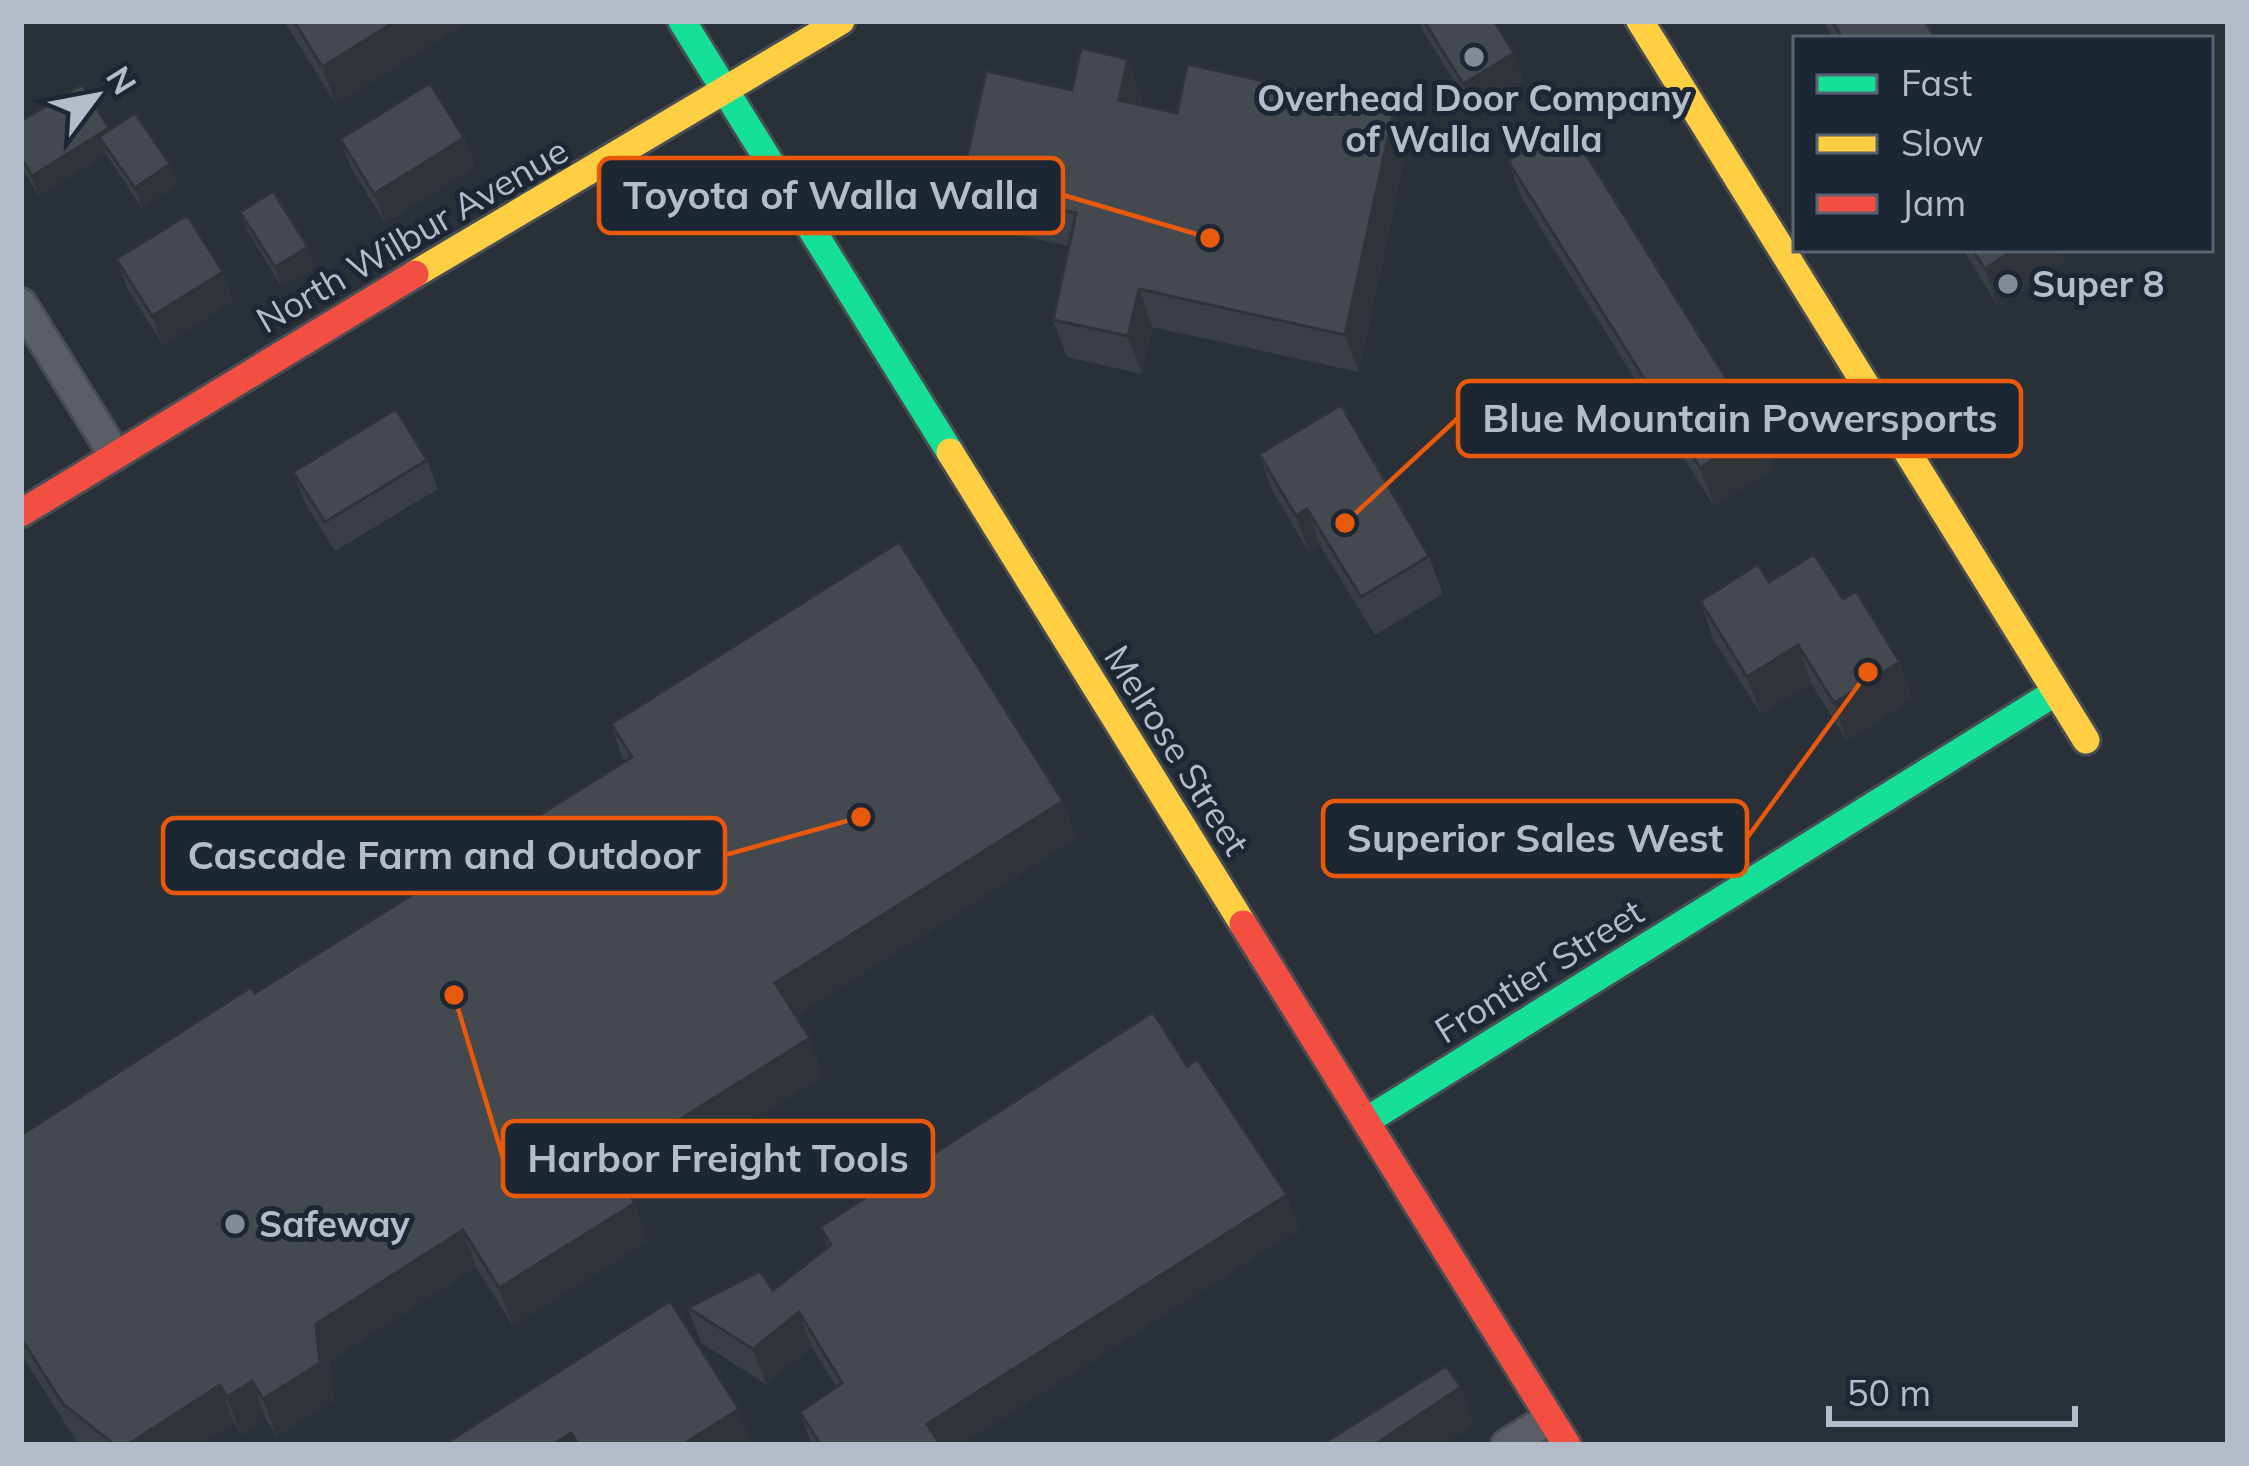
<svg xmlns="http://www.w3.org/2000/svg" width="2249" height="1466" font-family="Mulish,sans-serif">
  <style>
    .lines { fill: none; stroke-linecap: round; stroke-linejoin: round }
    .street-casing { stroke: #484c53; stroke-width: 36 }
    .fast-casing { stroke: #484c53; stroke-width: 33 }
    .slow-casing { stroke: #484c53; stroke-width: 33 }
    .jam-casing { stroke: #484c53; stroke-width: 33 }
    .street { stroke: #5a5e66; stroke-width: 30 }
    .fast { stroke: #16e098; stroke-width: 27 }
    .slow { stroke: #ffcf43; stroke-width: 27 }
    .jam { stroke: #f24e42; stroke-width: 27 }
    .wall { fill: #3a3f45 }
    .shaded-wall { fill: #303338 }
    .building { fill: #444950; stroke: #303338; stroke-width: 3 }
    .poi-dot { fill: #848b96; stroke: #1d2633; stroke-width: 4.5 }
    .labels { text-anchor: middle; stroke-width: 10; stroke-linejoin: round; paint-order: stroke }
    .poi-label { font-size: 36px; font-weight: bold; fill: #b4bcc9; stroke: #1d2633; text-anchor: start }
    .street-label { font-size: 36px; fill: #b4bcc9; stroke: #1d2633 }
    .leader { fill: none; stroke: #e8590c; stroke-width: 4.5 }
    .callout-dot { fill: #e8590c; stroke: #1d2633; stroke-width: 4.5 }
    .callout { fill: #1d2633; stroke: #e8590c; stroke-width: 4.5 }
    .callout-label { font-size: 39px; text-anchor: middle; font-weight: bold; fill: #b4bcc9 }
  </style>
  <rect width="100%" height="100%" fill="#2a3038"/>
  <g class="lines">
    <g class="street-casing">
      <path id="street" d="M21 304 115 455
        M1507 1445 1549 1419"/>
    </g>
    <g class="fast-casing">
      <path id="fast" d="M682 21 950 452
        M1366 1121 2056 692"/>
    </g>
    <g class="slow-casing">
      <path id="slow" d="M1640 21 2086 740
        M415 274 841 21
        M950 452 1243 924"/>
    </g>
    <g class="jam-casing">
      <path id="jam" d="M21 513 415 274
        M1243 924 1567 1445"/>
    </g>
    <use href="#street" class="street"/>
    <use href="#fast" class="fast"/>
    <use href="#slow" class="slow"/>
    <use href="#jam" class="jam"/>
  </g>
  <path class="wall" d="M284 21H470L336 104Z
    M1419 21H1494L1524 82 1474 113 1424 33Z
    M1823 21H1925L1936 39H1834Z
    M1141 97 1140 105 1177 113 1407 148 1359 372 1152 327 1142 374 1067 357 1053 320 1068 246 974 225 960 188Z
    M21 121 110 130 178 184 142 208 106 154 39 196 21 167Z
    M464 138 475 167 385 223 351 168 340 139Z
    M1508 161 1773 469 1714 506 1522 198Z
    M240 212 315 267 282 287 248 232Z
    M1963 249H2060L2064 262 1998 307Z
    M116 259 233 301 163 345 127 288Z
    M1259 454 1429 556 1443 594 1375 635 1321 547 1310 554 1273 492Z
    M427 460 438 489 335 551 304 501 293 472Z
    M1769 582 1843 599 1913 699 1847 741 1811 683 1761 714 1713 639 1700 601Z
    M611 724 1077 838 796 1016 824 1076 630 1196 648 1241 513 1326 476 1267 330 1361 334 1400 277 1437 266 1419 241 1435 234 1423 199 1445H81L77 1442 21 1354V1135L255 993 624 762Z
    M1187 1066 1299 1229 961 1445H812L800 1412 836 1387 812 1347 766 1384 701 1343 688 1308 773 1290 828 1247 820 1227Z"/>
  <path class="shaded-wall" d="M396 21H470L336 104 322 67Z
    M1514 53 1524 82 1474 113 1463 84Z
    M1128 59 1141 97 1132 138 1119 100Z
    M1394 110 1407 148 1359 372 1345 335Z
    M109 128 116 148 99 137 106 154 39 196 32 176Z
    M464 138 475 167 385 223 374 194Z
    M170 164 178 184 142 208 135 188Z
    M308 247 315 267 282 287 275 267Z
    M2014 249H2060L2064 262 1998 307 1985 269Z
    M223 272 233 301 163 345 152 316Z
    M1139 289 1152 327 1142 374 1128 336Z
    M1759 431 1773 469 1714 506 1700 468Z
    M1307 509 1321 547 1310 554 1296 516Z
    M1798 645 1811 683 1761 714 1747 677Z
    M1900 662 1913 699 1847 741 1834 703Z
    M1063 801 1077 838 789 1021 775 983Z
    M810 1038 824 1076 623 1201 610 1163Z
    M1287 1195 1299 1229 961 1445H935L927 1424Z
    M635 1203 648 1241 513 1326 499 1288Z
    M463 1230 476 1267 330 1361 334 1400 277 1437 263 1399 316 1324Z
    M799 1312 812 1347 766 1384 753 1349Z
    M252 1381 266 1419 241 1435 227 1397Z
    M220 1385 234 1423 199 1445H127Z
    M1461 1387 1474 1424 1444 1445H1374Z
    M739 1409 752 1445H682Z
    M571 1433 576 1445H552Z"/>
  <path class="building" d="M294 21H396L322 67Z
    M1424 21H1494L1514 53 1463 84Z
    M1832 21H1925L1936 39H1843Z
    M1081 48 1128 59 1119 100 1177 113 1187 64 1394 110 1345 335 1139 289 1128 336 1053 320 1076 213 960 188 986 71 1072 90Z
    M430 83 464 138 374 194 340 139Z
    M82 84 109 128 32 176 21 158V121Z
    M135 113 170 164 135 188 99 137Z
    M1567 124 1759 431 1700 468 1508 161Z
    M273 191 308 247 275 267 240 212Z
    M187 215 223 272 152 316 116 259Z
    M1972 249H2014L1985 269Z
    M1341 405 1429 556 1361 597 1307 509 1296 516 1259 454Z
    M396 409 427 460 325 522 293 472Z
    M899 542 1063 801 775 983 810 1038 610 1163 635 1203 499 1288 463 1230 316 1324 320 1363 263 1399 252 1381 227 1397 220 1385 127 1445H115L63 1404 21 1338V1135L251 987 255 993 632 757 611 724Z
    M1814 554 1843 599 1856 591 1900 662 1834 703 1798 645 1747 677 1700 601 1758 564 1769 582Z
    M1153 1012 1187 1066 1197 1059 1287 1195 927 1424 941 1445H821L800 1412 842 1383 799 1312 753 1349 688 1308 760 1271 773 1290 831 1245 820 1227Z
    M670 1301 739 1409 682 1445H579L571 1433 552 1445H443Z
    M1446 1366 1461 1387 1374 1445H1321Z"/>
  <g class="poi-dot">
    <circle cx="1474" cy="57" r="12"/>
    <circle cx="2008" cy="284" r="12"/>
    <circle cx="235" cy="1224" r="12"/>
  </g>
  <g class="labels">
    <g class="poi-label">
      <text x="1474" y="111" text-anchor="middle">Overhead Door Company<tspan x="1474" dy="41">of Walla Walla</tspan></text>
      <text x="2032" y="297">Super 8</text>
      <text x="259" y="1237">Safeway</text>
    </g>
    <g class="street-label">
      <text transform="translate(412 235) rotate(-30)" y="13">North Wilbur Avenue</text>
      <text transform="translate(1177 750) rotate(58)" y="13">Melrose Street</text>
      <text transform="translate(1539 971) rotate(-32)" y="13">Frontier Street</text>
    </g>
  </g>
  <path class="leader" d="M1210 238L1063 195M1345 523L1458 418M1868 672L1747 838M861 817L725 855M454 995L503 1158"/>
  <g class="callout-dot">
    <circle cx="1210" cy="238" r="12"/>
    <circle cx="1345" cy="523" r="12"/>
    <circle cx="1868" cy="672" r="12"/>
    <circle cx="861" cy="817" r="12"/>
    <circle cx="454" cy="995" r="12"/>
  </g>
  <g class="callout">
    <rect x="599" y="158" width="464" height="75" rx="12"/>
    <rect x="1458" y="381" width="563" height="75" rx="12"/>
    <rect x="1323" y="801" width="424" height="75" rx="12"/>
    <rect x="163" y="818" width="562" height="75" rx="12"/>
    <rect x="503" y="1121" width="430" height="75" rx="12"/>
  </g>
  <g class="callout-label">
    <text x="831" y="209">Toyota of Walla Walla</text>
    <text x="1740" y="432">Blue Mountain Powersports</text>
    <text x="1535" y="852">Superior Sales West</text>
    <text x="444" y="869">Cascade Farm and Outdoor</text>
    <text x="718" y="1172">Harbor Freight Tools</text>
  </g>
  <rect width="2249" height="1466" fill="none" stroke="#b4bcc9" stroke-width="48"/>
  <rect x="1793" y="36" width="420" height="216" fill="#1d2633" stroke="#59626f" stroke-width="3"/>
  <rect x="1817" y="75" width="60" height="18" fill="#16e098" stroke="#59626f" stroke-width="3"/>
  <text x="1901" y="96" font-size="36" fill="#b4bcc9">Fast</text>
  <rect x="1817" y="135" width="60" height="18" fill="#ffcf43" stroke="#59626f" stroke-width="3"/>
  <text x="1901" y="156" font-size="36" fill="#b4bcc9">Slow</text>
  <rect x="1817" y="195" width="60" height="18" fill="#f24e42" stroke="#59626f" stroke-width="3"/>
  <text x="1901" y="216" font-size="36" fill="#b4bcc9">Jam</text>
  <g transform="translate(96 96) rotate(58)" stroke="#1d2633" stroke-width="9" paint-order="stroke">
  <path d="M0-9L21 45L0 30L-21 45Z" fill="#b4bcc9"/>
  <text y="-18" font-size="33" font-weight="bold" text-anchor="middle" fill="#b4bcc9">N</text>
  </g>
  <path d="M1829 1406v18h246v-18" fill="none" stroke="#b4bcc9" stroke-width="6"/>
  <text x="1847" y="1406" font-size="36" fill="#b4bcc9" stroke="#1d2633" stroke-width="9" paint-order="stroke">50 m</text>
</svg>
